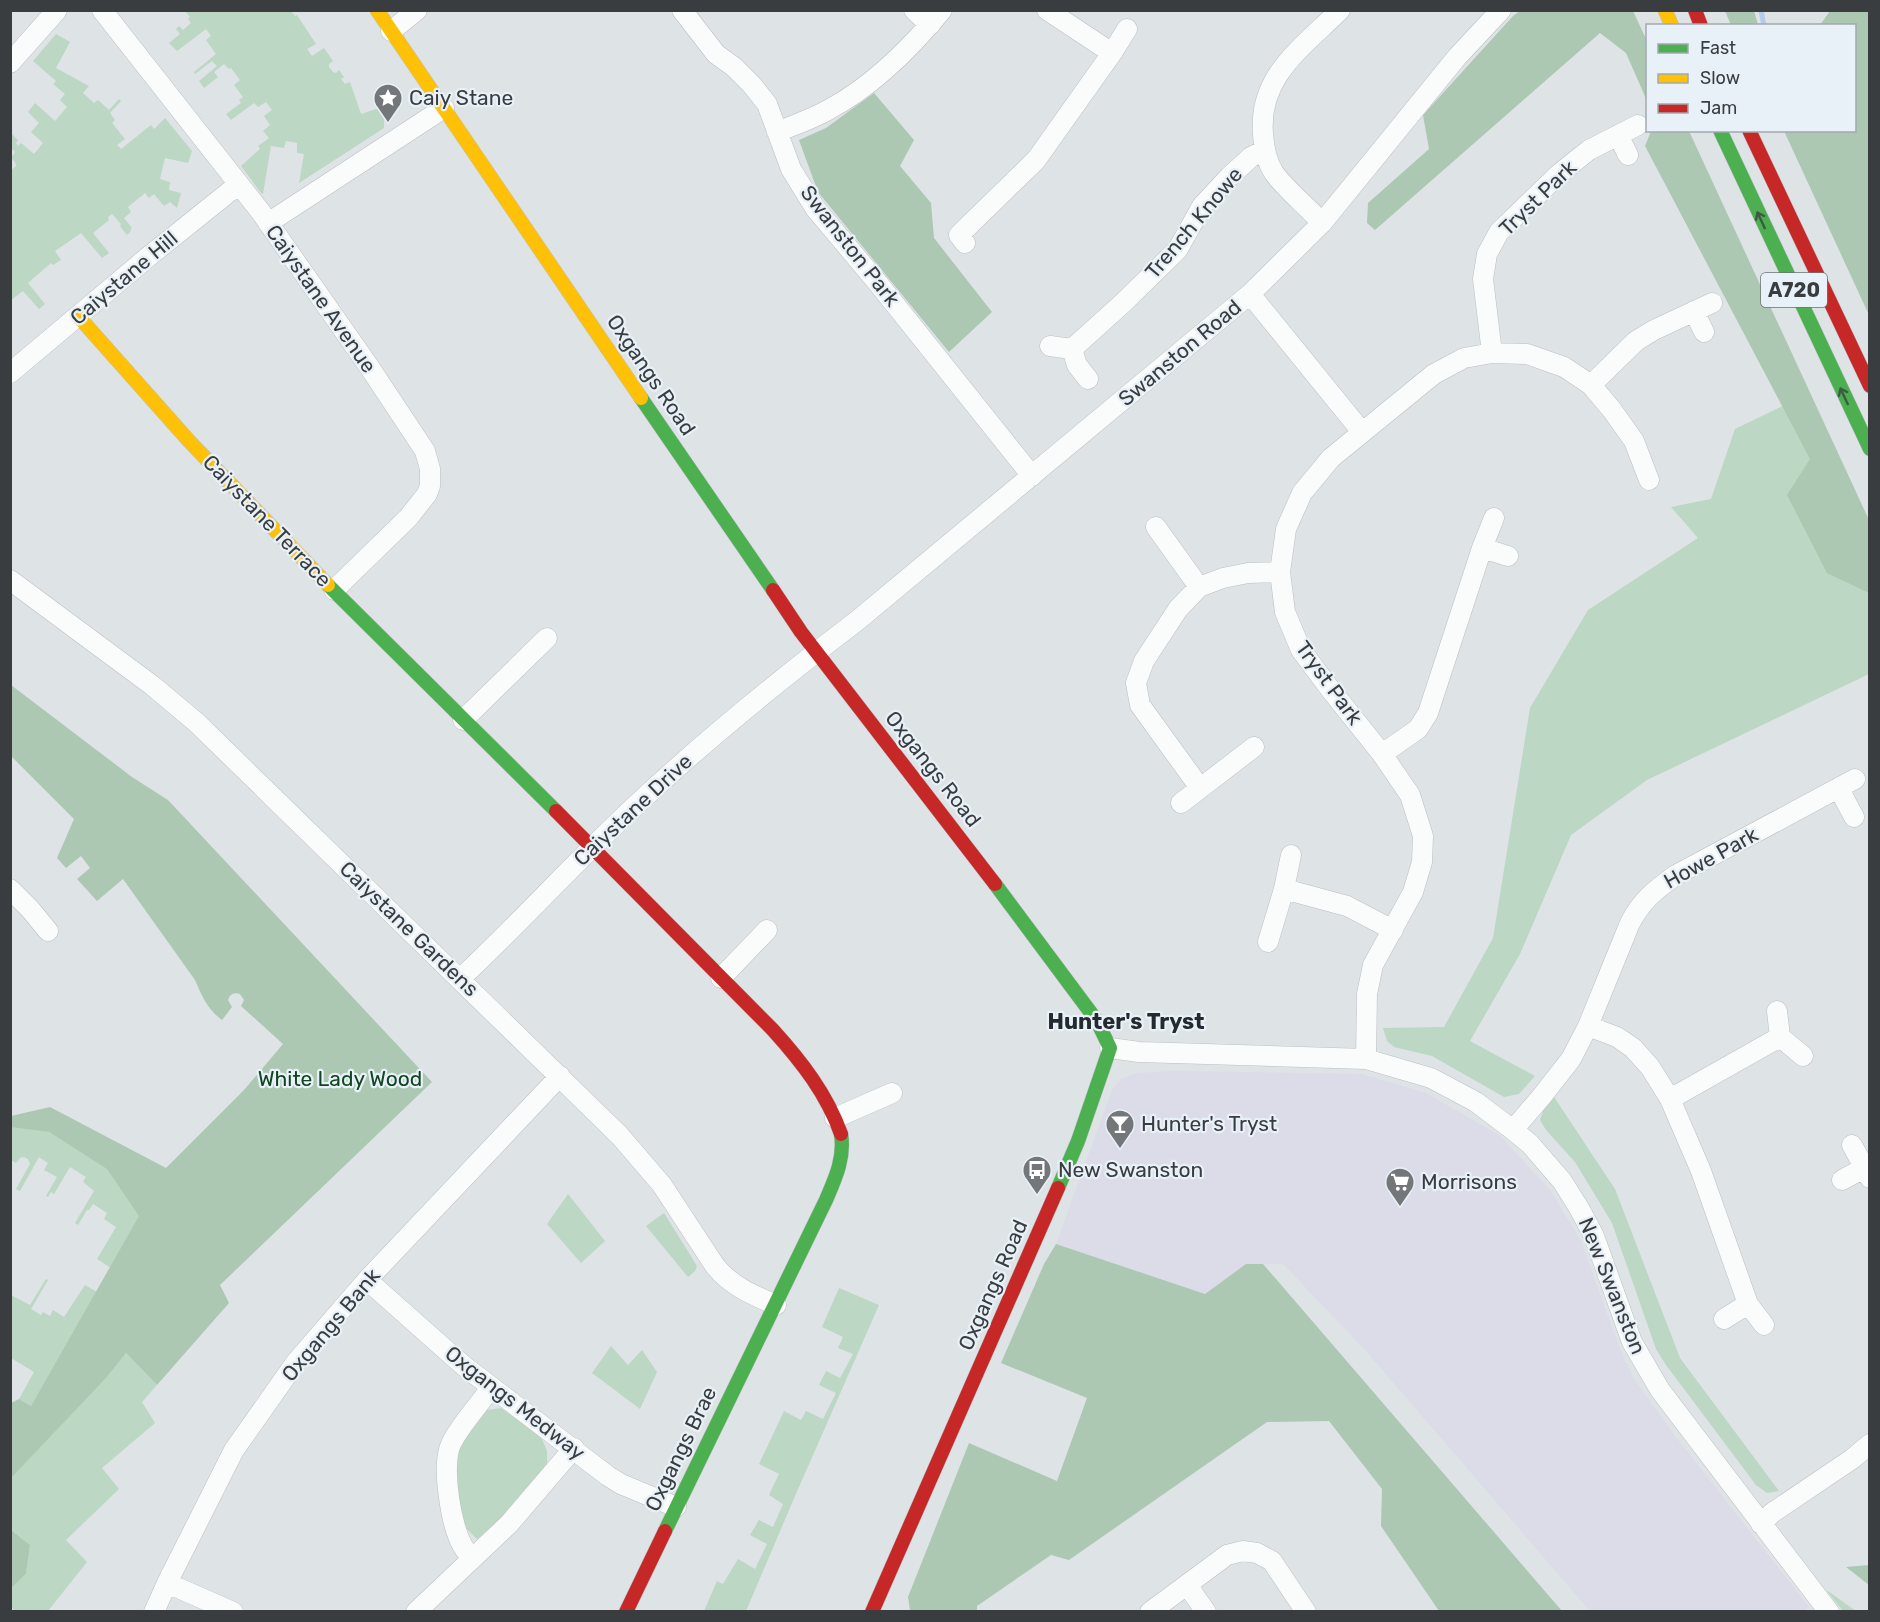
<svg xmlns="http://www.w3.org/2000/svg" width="1880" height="1622" font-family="Rubik,sans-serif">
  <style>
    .commercial { fill: #dcdbe8 }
    .green { fill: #bcd7c3 }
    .forest { fill: #acc8b3 }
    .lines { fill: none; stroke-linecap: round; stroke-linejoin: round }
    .stream { stroke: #b7cbef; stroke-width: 5 }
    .street-casing { stroke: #bcbfc2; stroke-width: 21 }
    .fast-casing { stroke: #bcbfc2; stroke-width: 15 }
    .slow-casing { stroke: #bcbfc2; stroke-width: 15 }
    .jam-casing { stroke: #bcbfc2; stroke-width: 15 }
    .street { stroke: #fafbfb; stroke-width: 20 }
    .fast { stroke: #4caf50; stroke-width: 14 }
    .slow { stroke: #ffc107; stroke-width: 14 }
    .jam { stroke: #c62828; stroke-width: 14 }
    .oneway { stroke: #3e5a44 }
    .labels { text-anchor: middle; stroke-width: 4.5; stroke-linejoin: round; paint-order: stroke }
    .shield { fill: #e8f1f8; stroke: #6e7377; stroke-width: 1.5 }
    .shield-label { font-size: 20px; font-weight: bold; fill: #3a3d40 }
    .poi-label { font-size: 21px; fill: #3a3d40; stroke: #e8f1f8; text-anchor: start }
    .street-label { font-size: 21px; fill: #3a3d40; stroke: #e8f1f8 }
    .park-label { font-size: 21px; fill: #10451f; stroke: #e8f1f8 }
    .neighbourhood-label { font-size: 22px; font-weight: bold; fill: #242a2f; stroke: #e8f1f8 }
  </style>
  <rect width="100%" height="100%" fill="#dee3e6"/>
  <path class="commercial" d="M1175 1071 1362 1074 1426 1093 1499 1135 1550 1190 1581 1241 1619 1347 1634 1379 1675 1436 1809 1607 1802 1612 1590 1611 1366 1351 1283 1264H1246L1205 1295 1056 1244 1112 1090 1121 1079 1136 1073Z"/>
  <path class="green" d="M185 11H291L295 16 297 15 316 44 307 49 312 56 324 48 333 61 329 64V67L333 72 336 73 339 70 344 77 341 79 345 84 350 82 361 114 385 106 389 117 384 120V128L299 183 304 154 297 153V143L286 141 284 148 271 146 263 194 261 193 241 166 260 149 258 146 269 138 263 131 270 125 264 116 272 110 266 102 258 107 254 103 231 120 226 114 241 103 239 100 243 97 234 85 240 80 231 68 229 69 224 64 214 72 218 77 204 88 199 81 217 66 212 61 195 74 194 72 216 54 206 40 211 36 206 29 177 51 169 43 180 34 176 29 179 26 183 30 191 23 188 19 190 17Z
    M56 34 70 42 56 68 89 86 83 93 94 103 98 100 109 110 119 99 121 101 110 113 115 120 112 123 125 139 117 145 121 149 151 125 154 129 165 118 192 151 188 163 165 158 160 179 170 182 169 190 181 193 177 208 170 202 164 206 154 194 149 198 145 193 128 207 131 212 124 218 132 228 130 230 131 231 127 235 120 226 121 224 112 214 108 217 109 220 93 233 109 253 102 258 81 233 55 251 61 260 53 265 51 263 28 283 45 304 39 309 23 291 11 300 10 171 16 166 15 162 11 158 15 152 11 148V133L18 140 16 143 18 146 21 143 34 154 43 143 31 132 39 123 28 112 35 103 55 121 67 107 60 100 65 94 53 84 56 81 33 61Z
    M1795 400 1869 555V674L1647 780 1571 835 1520 954 1470 1041 1535 1076 1519 1094 1504 1097 1432 1056 1394 1047 1387 1041 1383 1028 1444 1027 1493 938 1530 708 1588 610 1698 538 1671 507 1711 499 1735 429Z
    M1554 1097 1615 1189 1680 1358 1779 1491 1767 1493 1756 1485 1666 1365 1656 1349 1612 1223 1575 1162 1546 1130 1540 1120 1543 1111Z
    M12 1126 49 1132 108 1169 140 1216 111 1268 97 1259 116 1227 104 1219 107 1213 93 1204 89 1210H87L78 1225 75 1223 94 1191 83 1182 86 1177 70 1167 54 1194 51 1192 48 1197 46 1196 57 1177 44 1170 48 1163 39 1157 20 1191 16 1189 30 1164 28 1159 24 1157 20 1158 16 1163 11 1160V1127Z
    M568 1194 605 1241 581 1263 547 1224Z
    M664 1213 697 1266 695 1271 688 1277 646 1226Z
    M46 1279 48 1280 31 1309 41 1315 43 1312 50 1316 53 1310 64 1317 85 1285 97 1292 31 1406 19 1399 34 1372 11 1358V1295L30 1305Z
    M839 1288 879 1305 795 1496 746 1611H704L717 1581 723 1584 738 1559 755 1569 767 1544 750 1535 759 1520 773 1527 783 1504 769 1495 779 1474 759 1464 784 1411 801 1420 806 1411 823 1419 836 1393 819 1385 826 1371 840 1378 853 1354 838 1348 843 1337 822 1327Z
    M611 1346 628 1365 642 1350 657 1372 640 1409 592 1373Z
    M126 1353 157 1385 142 1402 155 1423 102 1468 119 1489 66 1540 87 1562 48 1611H15L11 1607V1588L26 1574 30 1545 11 1530 10 1478 107 1377Z
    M501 1408 541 1437 547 1451V1463L512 1510 477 1539 466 1528 454 1498 458 1448 487 1410Z
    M1827 1591H1828L1856 1611H1843Z"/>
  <path class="forest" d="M1521 10 1633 11 1647 41V101L1626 53 1600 33 1375 230 1367 223 1368 203 1429 149 1423 115 1513 16Z
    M1725 11H1754L1758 25H1731Z
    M1830 11H1869V315L1784 131 1854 130V26L1820 25Z
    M874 93 914 140 900 166 931 203 934 238 992 312 949 352 818 192 799 140 826 128Z
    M1651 131H1689L1869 520V593L1827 573 1787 495 1810 459 1645 146Z
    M11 685 132 777 168 800 432 1082 220 1285 229 1303 157 1385 126 1353 107 1377 11 1478V1403L19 1399 31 1406 139 1216 107 1169 49 1132 11 1127V1116L50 1107 166 1168 244 1090 283 1044 241 1006 244 1000 240 994C234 992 230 994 228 1000L232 1007 222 1020C207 1009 202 996 195 980L123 879 97 901 77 879 90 868 81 856 66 868 57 858 74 819 11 756Z
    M1056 1244 1205 1294 1246 1264H1263L1562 1611H1439L1381 1526 1382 1489 1329 1421 1267 1422 1069 1560 1051 1555 977 1606V1611H910L908 1597 969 1443 1057 1481 1087 1398 1001 1363 1044 1264Z
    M11 1530 30 1545 26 1574 11 1588Z
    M1869 1565V1585L1846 1567Z"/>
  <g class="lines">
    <path class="stream" d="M1761 10 1764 26"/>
    <g class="street-casing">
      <path id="street" d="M102 10 260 211 368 365 425 451 430 469V486L427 494 408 518 334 590
        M682 10 716 54 734 67 752 85 767 104 791 169 815 208 877 282 1032 476
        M914 10 930 25
        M391 31 417 10
        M1112 53 1127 29
        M10 63 57 10
        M777 132C794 125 812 119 828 110 873 86 910 49 942 10
        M1618 135 1628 155
        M268 223 444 108
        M1322 223C1307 206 1287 191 1274 173 1266 161 1264 147 1263 134 1258 76 1303 47 1340 10
        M965 243 959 235 1036 160 1112 53 1047 10
        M1250 294 1362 432
        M1694 311 1704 332
        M1050 346 1072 349 1077 365 1088 379
        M1072 349 1123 303 1178 249 1202 206 1229 177 1251 157 1265 150
        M1492 353 1483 279 1487 254 1499 232 1559 174 1589 150 1638 125
        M10 373 148 257 239 184
        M1591 385 1636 341 1654 330 1712 303
        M1156 527 1199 587
        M1482 548 1508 556
        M10 580 153 686 197 723 620 1136 662 1185 715 1266C731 1286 753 1295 776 1305
        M463 720 547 638
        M1382 754 1418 729 1428 713 1482 548 1494 518
        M1200 788 1140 705 1136 683 1144 661 1178 609 1199 587 1223 578 1248 573 1280 572
        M1839 789 1854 817
        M1181 803 1254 747
        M10 889 30 909 48 931
        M1284 889 1347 906 1393 930
        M1268 942 1284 889 1291 855
        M721 978 767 930
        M460 979C524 919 583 853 648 794 715 732 786 675 858 620L1250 294 1322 223 1457 57 1501 10
        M1777 1011 1780 1037 1803 1056
        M1588 1026 1617 1037 1633 1048 1650 1067 1670 1099 1701 1171 1748 1304 1764 1325
        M1110 1048 1139 1052 1366 1059 1431 1078 1476 1102 1513 1130 1530 1144 1562 1181 1579 1208 1594 1236 1632 1342 1660 1390 1829 1612
        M1366 1059 1367 994 1373 965 1413 892 1422 862 1423 836 1410 795 1382 754 1330 689 1301 650 1285 612 1280 572 1286 529 1302 493 1331 458 1434 374 1464 358 1492 353 1527 354 1564 367 1591 385 1612 410 1634 441 1649 480
        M1670 1099 1780 1037
        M835 1118 892 1093
        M1513 1130 1542 1096 1571 1059 1588 1026 1630 923C1642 900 1655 890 1676 875L1855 779
        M1852 1145 1870 1178
        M1842 1180 1864 1168
        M367 1280 464 1366 608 1476 621 1484 676 1507
        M1724 1319 1748 1304
        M1761 1524 1772 1513 1852 1459 1870 1444
        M473 1558C470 1555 466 1552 464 1548 451 1529 441 1465 451 1444 461 1423 479 1406 491 1387
        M167 1583 233 1612
        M1187 1585 1206 1612
        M154 1612 167 1583 234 1450 296 1362 367 1280 560 1076
        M416 1612 509 1524 574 1448
        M1150 1612 1227 1555 1243 1551 1257 1553 1272 1561 1306 1612"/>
    </g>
    <g class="fast-casing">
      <path id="fast" d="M1720 130 1870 449
        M641 398 773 590
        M328 585 556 811
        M995 884 1097 1021 1110 1048 1078 1141 1058 1188
        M665 1531 826 1200C835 1179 845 1158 841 1134"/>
    </g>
    <g class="slow-casing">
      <path id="slow" d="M377 10 641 398
        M1665 10 1672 26
        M78 316 189 441 328 585"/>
    </g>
    <g class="jam-casing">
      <path id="jam" d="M1695 10 1701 26
        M1749 130 1870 386
        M773 590 801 632 995 884
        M556 811 773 1030C801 1061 827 1094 841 1134
        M626 1612 665 1531
        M872 1612 1058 1188"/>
    </g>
    <use href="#street" class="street"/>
    <use href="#fast" class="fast"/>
    <use href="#slow" class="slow"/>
    <use href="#jam" class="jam"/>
  </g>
  <defs><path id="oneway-shaft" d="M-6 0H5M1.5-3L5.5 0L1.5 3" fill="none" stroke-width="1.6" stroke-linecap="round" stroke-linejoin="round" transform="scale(1.5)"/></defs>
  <g class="oneway">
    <use href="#oneway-shaft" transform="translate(1761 220) rotate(-115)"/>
    <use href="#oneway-shaft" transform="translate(1844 396) rotate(-115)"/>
  </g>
  <defs>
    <g id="sight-pin" transform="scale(1.5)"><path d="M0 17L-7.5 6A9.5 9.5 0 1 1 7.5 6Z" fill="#73777a" stroke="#e8f1f8"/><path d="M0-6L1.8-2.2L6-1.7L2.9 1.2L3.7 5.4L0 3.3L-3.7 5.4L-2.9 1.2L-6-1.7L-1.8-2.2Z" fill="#fff"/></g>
    <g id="bar-pin" transform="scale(1.5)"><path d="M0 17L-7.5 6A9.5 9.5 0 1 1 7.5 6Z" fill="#73777a" stroke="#e8f1f8"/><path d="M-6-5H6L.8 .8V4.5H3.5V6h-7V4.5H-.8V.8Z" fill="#fff"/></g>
    <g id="bus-pin" transform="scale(1.5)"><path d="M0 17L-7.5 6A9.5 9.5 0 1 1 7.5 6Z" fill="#73777a" stroke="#e8f1f8"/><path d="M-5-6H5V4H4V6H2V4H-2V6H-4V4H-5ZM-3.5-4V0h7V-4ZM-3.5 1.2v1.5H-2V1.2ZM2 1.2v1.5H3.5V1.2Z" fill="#fff"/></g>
    <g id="supermarket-pin" transform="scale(1.5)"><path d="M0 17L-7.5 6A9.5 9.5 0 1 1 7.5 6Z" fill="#73777a" stroke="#e8f1f8"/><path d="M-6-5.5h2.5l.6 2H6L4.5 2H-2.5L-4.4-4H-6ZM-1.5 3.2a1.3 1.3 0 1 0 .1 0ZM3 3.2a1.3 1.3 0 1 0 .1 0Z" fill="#fff"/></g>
  </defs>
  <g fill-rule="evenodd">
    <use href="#sight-pin" x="388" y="98"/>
    <use href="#bar-pin" x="1120" y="1124"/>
    <use href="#bus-pin" x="1037" y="1170"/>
    <use href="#supermarket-pin" x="1400" y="1182"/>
  </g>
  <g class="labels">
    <rect class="shield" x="1761" y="273" width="66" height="34" rx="4.5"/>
    <g class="shield-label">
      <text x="1794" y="297">A720</text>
    </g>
    <g class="poi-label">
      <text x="409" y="105">Caiy Stane</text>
      <text x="1141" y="1131">Hunter's Tryst</text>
      <text x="1058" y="1177">New Swanston</text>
      <text x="1421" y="1189">Morrisons</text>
    </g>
    <g class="street-label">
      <text transform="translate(1538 198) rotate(-44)" y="7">Tryst Park</text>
      <text transform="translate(1194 223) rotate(-50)" y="7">Trench Knowe</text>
      <text transform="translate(850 246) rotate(52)" y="7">Swanston Park</text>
      <text transform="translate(124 278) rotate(-40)" y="7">Caiystane Hill</text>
      <text transform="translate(321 299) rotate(55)" y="7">Caiystane Avenue</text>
      <text transform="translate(1180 353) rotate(-40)" y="7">Swanston Road</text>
      <text transform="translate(651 375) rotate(56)" y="7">Oxgangs Road</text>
      <text transform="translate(267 521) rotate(46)" y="7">Caiystane Terrace</text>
      <text transform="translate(1329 683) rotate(54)" y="7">Tryst Park</text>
      <text transform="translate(933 769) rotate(52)" y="7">Oxgangs Road</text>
      <text transform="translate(633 810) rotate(-43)" y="7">Caiystane Drive</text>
      <text transform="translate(1711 858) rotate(-29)" y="7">Howe Park</text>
      <text transform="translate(409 929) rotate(44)" y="7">Caiystane Gardens</text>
      <text transform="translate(993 1285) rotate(-66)" y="7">Oxgangs Road</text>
      <text transform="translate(1612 1286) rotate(68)" y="7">New Swanston</text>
      <text transform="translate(331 1325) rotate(-50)" y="7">Oxgangs Bank</text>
      <text transform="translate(515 1403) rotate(38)" y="7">Oxgangs Medway</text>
      <text transform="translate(681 1449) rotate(-64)" y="7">Oxgangs Brae</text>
    </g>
    <g class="park-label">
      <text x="340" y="1086">White Lady Wood</text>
    </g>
    <g class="neighbourhood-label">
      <text x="1126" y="1029">Hunter's Tryst</text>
    </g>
  </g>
  <rect width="1880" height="1622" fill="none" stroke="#3a3d40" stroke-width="24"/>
  <rect x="1646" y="24" width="210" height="108" fill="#e8f1f8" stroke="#a2a9ae" stroke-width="1.5"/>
  <rect x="1658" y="44" width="30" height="9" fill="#4caf50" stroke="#a2a9ae" stroke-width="1.5"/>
  <text x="1700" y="54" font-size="18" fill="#3a3d40">Fast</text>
  <rect x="1658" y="74" width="30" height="9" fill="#ffc107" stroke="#a2a9ae" stroke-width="1.5"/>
  <text x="1700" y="84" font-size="18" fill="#3a3d40">Slow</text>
  <rect x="1658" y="104" width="30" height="9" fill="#c62828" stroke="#a2a9ae" stroke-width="1.5"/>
  <text x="1700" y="114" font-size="18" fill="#3a3d40">Jam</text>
</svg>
